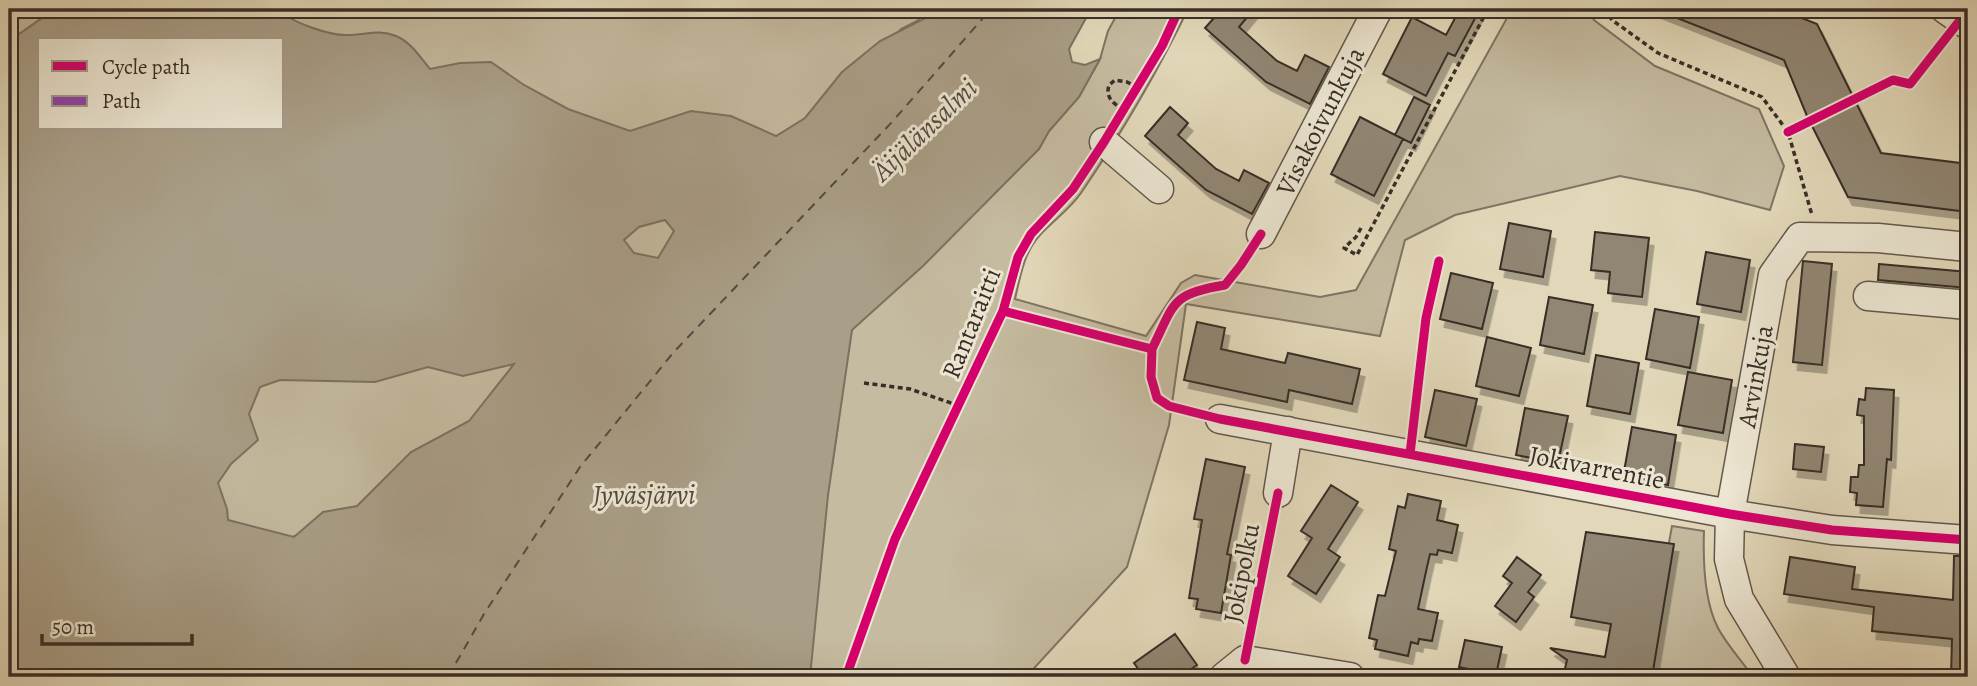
<svg xmlns="http://www.w3.org/2000/svg" width="1977" height="686" font-family="Alegreya,serif">
  <style>
    .green { fill: #c5bba0; stroke: #7f7464; stroke-width: 2 }
    .water { fill: #a99e87; stroke: #7c7161; stroke-width: 2; fill-rule: evenodd }
    .lines { fill: none; stroke-linecap: round; stroke-linejoin: round }
    .ferry { stroke: #554a3f; stroke-width: 2; stroke-dasharray: 9 7; stroke-linecap: butt }
    .building { fill: #918673; stroke: #392e27; stroke-width: 2; filter: url(#shadow) }
    .minor-casing { stroke: #63584c; stroke-width: 31 }
    .path { stroke: #392e27; stroke-width: 3.5; stroke-dasharray: 5 3.5; stroke-linecap: butt }
    .minor { stroke: #ece6d2; stroke-width: 28 }
    .quiet { stroke: #8e44ad; stroke-width: 7; stroke-dasharray: 14 7; stroke-linecap: butt }
    .cycleway-casing { stroke: #ece6d2; stroke-width: 13 }
    .cycleway { stroke: #d6006c; stroke-width: 9 }
    .labels { text-anchor: middle; stroke-width: 6; stroke-linejoin: round; paint-order: stroke }
    .street-label { font-size: 26px; fill: #392e27; stroke: #ece6d2 }
    .water-label { font-size: 28px; font-style: italic; fill: #554a3f; stroke: #ece6d2 }
  </style>
  <defs>
    <filter id="shadow"><feDropShadow dx="4.5" dy="8" stdDeviation="0" flood-color="#0004"/></filter>
  </defs>
  <rect width="100%" height="100%" fill="#e2d8b9"/>
  <filter id="stains"><feTurbulence type="fractalNoise" baseFrequency=".00286" numOctaves="4"/><feColorMatrix values="0 0 0 0 .2 0 0 0 0 .09 0 0 0 0 .02 0 0 0 .5 -.17"/></filter>
  <radialGradient id="worn" r=".72"><stop offset=".6" stop-color="#630" stop-opacity="0"/><stop offset="1" stop-color="#630" stop-opacity=".3"/></radialGradient>
  <path class="green" d="M9 9H919L916 15 919 20 901 29 529 424 182 590 104 432 376 317 282 40H40L9 166Z
    M1120 9H1188C1157 73 1121 134 1081 193 1070 209 1053 221 1040 235 1024 252 1020 277 1015 299L1146 336 1181 283 1195 275 1320 297 1356 290 1512 9H1588L1594 20 1655 66 1759 109 1784 166 1770 210 1697 191 1620 176 1455 215 1405 240 1380 336 1186 304 1169 425 1127 567 1026 677H695L832 466 838 426 718 443 995 192 983 205 1039 149 1049 131 1079 97 1100 59 1108 31Z
    M1672 526 1704 531C1703 561 1704 601 1718 628 1727 645 1742 661 1753 677H1645Z"/>
  <path class="water" d="M63 9H279C289 22 331 36 348 35 365 35 379 29 396 36 411 42 420 57 430 69L460 63 491 62 524 85 568 109 630 131 691 111 731 116 776 136 805 118 842 72 880 41 943 9H1091L1069 49 1072 62 1085 65 1100 59 1079 97 1049 131 1039 149 923 266 852 330 828 495 810 677H9V41L45 16ZM40 40H282V128H40ZM665 220 674 231 658 258 634 253 624 240 639 227ZM514 364 469 421 411 452 357 506 323 512 294 537 228 520 227 509 218 483 231 464 258 440 249 414 260 387 280 380 375 382 428 367 463 376Z"/>
  <g class="lines">
    <path class="ferry" d="M448 677 484 614 580 467 673 353 892 122 991 9"/>
  </g>
  <path class="building" d="M1222 9H1254L1239 27 1277 61 1297 71 1305 55 1329 67 1310 104 1266 82 1205 28Z
    M1460 9H1480L1455 56 1448 53 1426 96 1383 74 1412 17 1446 35Z
    M1654 9H1779L1817 24 1881 153 1968 164V212L1848 197 1807 116 1784 60Z
    M1414 97 1430 105 1411 143 1395 135Z
    M1170 107 1188 123 1178 135 1216 169 1239 181 1244 170 1269 183 1252 214 1206 190 1145 136Z
    M1360 117 1403 139 1374 196 1331 174Z
    M1509 223 1551 231 1543 277 1500 269Z
    M1595 232 1649 238 1642 297 1608 293 1610 272 1591 270Z
    M1706 252 1750 260 1741 312 1697 304Z
    M1803 261 1832 264 1822 365 1793 362Z
    M1879 264 1968 272V288L1878 280Z
    M1451 273 1493 283 1482 329 1440 319Z
    M1549 297 1593 305 1584 354 1540 345Z
    M1655 309 1699 317 1690 368 1646 359Z
    M1197 322 1225 328 1221 349 1285 363 1288 353 1360 369 1352 404 1289 390 1287 402 1184 380Z
    M1487 337 1531 348 1519 396 1476 386Z
    M1596 355 1639 363 1630 414 1587 406Z
    M1688 372 1732 380 1723 433 1678 425Z
    M1866 388 1894 390 1891 460 1887 459 1883 507 1856 505 1857 493 1850 492 1851 477H1858L1859 465H1864V416L1857 415 1859 399 1865 400Z
    M1435 390 1477 399 1466 446 1425 437Z
    M1525 408 1568 416 1558 463 1516 455Z
    M1632 427 1676 435 1668 485 1623 477Z
    M1795 444 1824 447 1821 472 1793 469Z
    M1206 459 1245 467 1227 554 1231 555 1221 613 1196 609 1198 599 1189 598 1202 520 1194 519Z
    M1331 485 1358 502 1328 549 1340 557 1316 594 1288 576 1312 538 1301 531Z
    M1408 494 1441 501 1437 520 1458 525 1452 553 1438 550 1437 555 1430 554 1427 567 1418 609 1438 613 1432 641 1419 639 1418 644 1411 642 1408 656 1375 649 1377 640 1369 638 1378 595 1385 596 1396 551 1389 549 1398 506 1405 508Z
    M1586 532 1674 544 1652 677H1563L1567 660 1550 648 1605 657 1611 624 1571 617Z
    M1954 556H1968V677H1951L1952 639 1872 631 1874 607 1784 594 1790 557 1855 567 1852 589 1953 600Z
    M1517 557 1541 575 1528 592 1534 597 1516 622 1495 606 1512 583 1503 576Z
    M1175 634 1197 665 1179 677H1144L1134 663Z
    M1465 640 1502 647 1496 675 1459 667Z"/>
  <g class="lines">
    <g class="minor-casing">
      <path id="minor" d="M1945 9 1968 25
        M1104 142 1159 189
        M1261 234 1378 9
        M1868 296 1968 305
        M1220 419 1730 514 1832 530 1968 540
        M1278 493 1288 431
        M1224 677 1245 660 1350 677
        M1786 677 1739 599 1729 559 1730 514 1773 275 1800 237 1878 238 1968 247"/>
    </g>
    <path class="path" d="M1604 9 1612 20 1658 53 1762 97 1788 132 1812 215
      M1124 110C1114 104 1105 98 1109 85L1115 80 1127 82 1137 87
      M1361 228 1356 237 1344 248 1357 255 1488 9
      M864 383 910 389 960 406"/>
    <use href="#minor" class="minor"/>
    <path class="quiet" d="M682 10V9"/>
    <g class="cycleway-casing">
      <path id="cycleway" d="M1788 132 1893 80 1910 84 1968 10 1967 9
        M1003 311 1152 349 1151 377 1157 398 1169 406 1220 419 1730 514 1832 530 1968 540
        M1152 349C1175 302 1171 294 1225 285L1241 265 1261 234
        M1410 454 1426 318 1439 261
        M1245 660 1278 493
        M846 677 895 539 1003 311 1018 257 1031 234 1073 189 1104 142 1162 46 1179 9"/>
    </g>
    <use href="#cycleway" class="cycleway"/>
  </g>
  <g class="labels">
    <g class="street-label">
      <text transform="translate(1320 121) rotate(-63)" y="9">Visakoivunkuja</text>
      <text transform="translate(971 323) rotate(-68)" y="9">Rantaraitti</text>
      <text transform="translate(1755 376) rotate(-80)" y="9">Arvinkuja</text>
      <text transform="translate(1597 467) rotate(11)" y="9">Jokivarrentie</text>
      <text transform="translate(1241 573) rotate(-79)" y="9">Jokipolku</text>
    </g>
    <g class="water-label">
      <text transform="translate(924 129) rotate(-44)" y="10">Äijälänsalmi</text>
      <text x="644" y="504">Jyväsjärvi</text>
    </g>
  </g>
  <rect width="1977" height="686" fill="none" stroke="#e2d8b9" stroke-width="35"/>
  <rect x="10" y="10" width="1956" height="665" fill="none" stroke="#392e27" stroke-width="3.5"/>
  <rect x="18" y="18" width="1942" height="651" fill="none" stroke="#392e27" stroke-width="2"/>
  <rect x="38" y="38" width="245" height="91" fill="#ece6d2" stroke="#a49c8e" stroke-width="2"/>
  <rect x="52" y="61" width="35" height="10" fill="#d6006c" stroke="#a49c8e" stroke-width="2"/>
  <text x="102" y="74" font-size="21" fill="#392e27">Cycle path</text>
  <rect x="52" y="96" width="35" height="10" fill="#8e44ad" stroke="#a49c8e" stroke-width="2"/>
  <text x="102" y="108" font-size="21" fill="#392e27">Path</text>
  <path d="M42 634v10h150v-10" fill="none" stroke="#392e27" stroke-width="3.5"/>
  <text x="52" y="634" font-size="21" fill="#392e27" stroke="#ece6d2" stroke-width="5" paint-order="stroke">50 m</text>
  <rect width="100%" height="100%" filter="url(#stains)"/>
  <rect width="100%" height="100%" fill="url(#worn)"/>
</svg>
